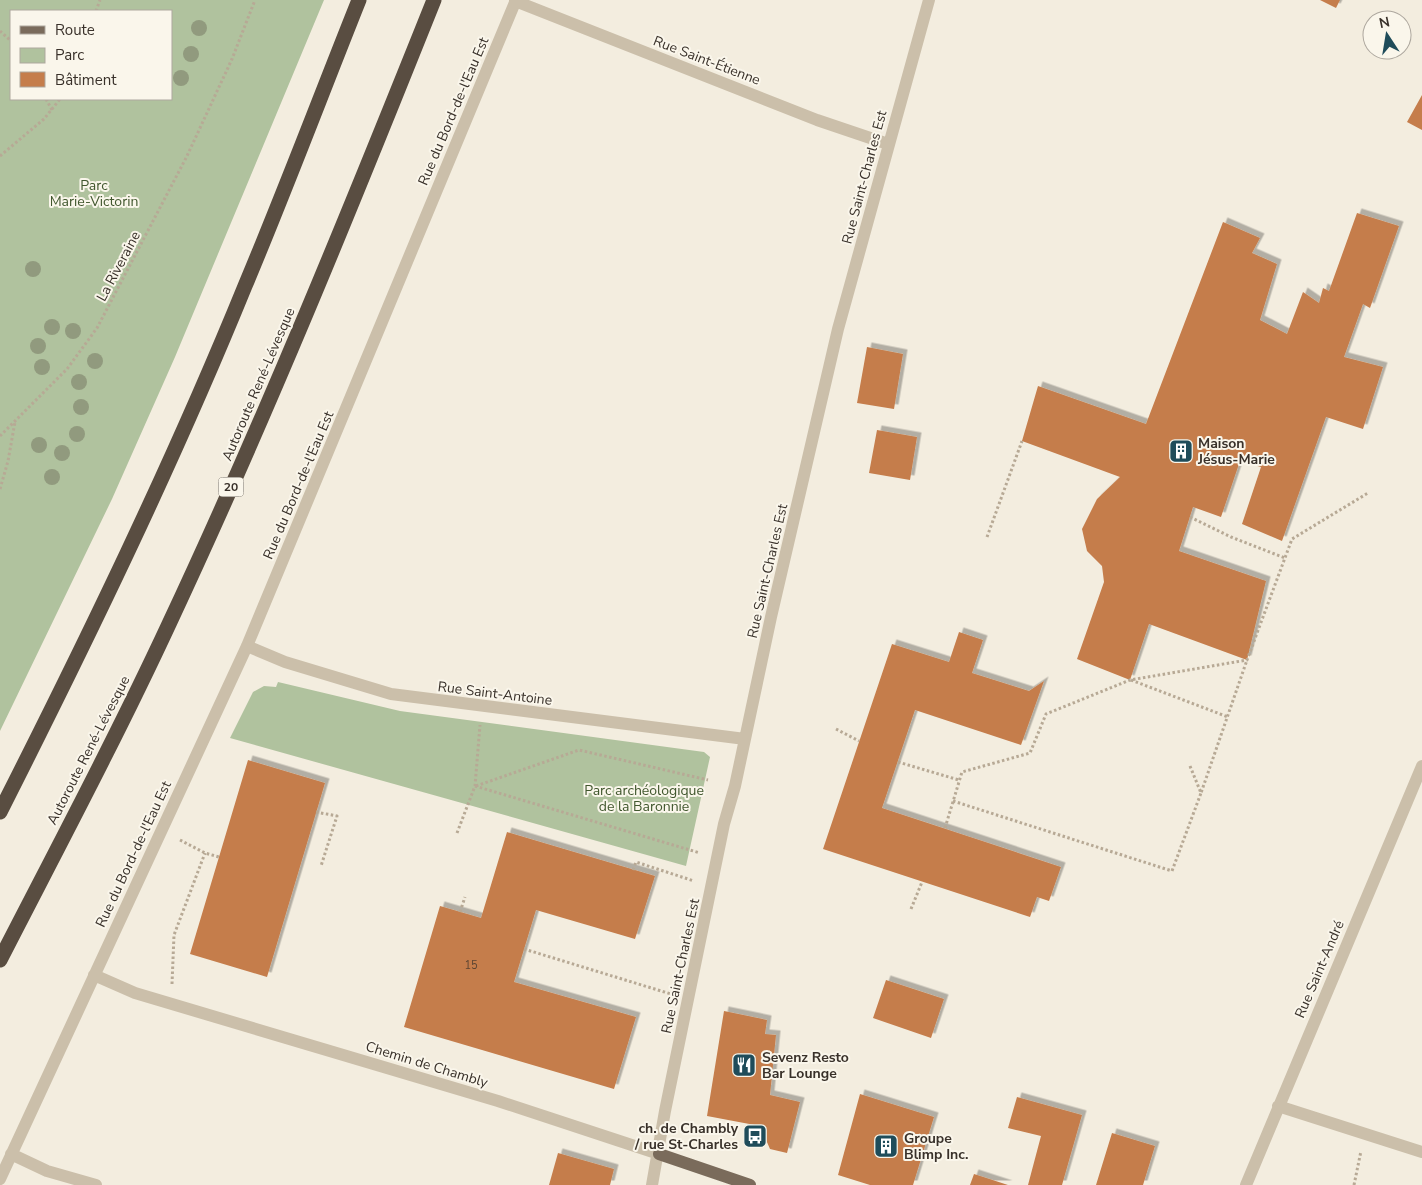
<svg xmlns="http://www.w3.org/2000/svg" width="1422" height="1185" font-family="'Nunito Sans',sans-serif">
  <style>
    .green { fill: #b0c29e; fill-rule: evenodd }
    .building { fill: #c57d4b; filter: url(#shadow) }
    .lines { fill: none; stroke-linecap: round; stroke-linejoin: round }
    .path { stroke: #b7a995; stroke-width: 3; stroke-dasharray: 2.5 2.5; stroke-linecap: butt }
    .minor { stroke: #cbbfaa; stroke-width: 12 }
    .major { stroke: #7a6b5b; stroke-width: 12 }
    .highway { stroke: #594d41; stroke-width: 15 }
    .tree { fill: #919a7e }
    .labels { text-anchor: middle; stroke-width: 4; stroke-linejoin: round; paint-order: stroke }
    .number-label { font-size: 11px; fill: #5c4432 }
    .shield { fill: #faf6eb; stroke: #736c64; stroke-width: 1 }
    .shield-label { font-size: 12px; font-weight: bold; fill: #39312a }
    .street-label { font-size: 14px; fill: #39312a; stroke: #faf6eb }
    .park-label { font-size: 14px; fill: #41572e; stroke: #faf6eb }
    .poi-label { font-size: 14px; font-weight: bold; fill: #39312a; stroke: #faf6eb; text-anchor: start }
  </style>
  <defs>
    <filter id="shadow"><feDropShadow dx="4.5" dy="-4.5" stdDeviation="0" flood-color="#0004"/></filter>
  </defs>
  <rect width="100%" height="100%" fill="#f3eddf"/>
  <path class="green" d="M0 0H324L175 357 112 499 0 731ZM11 11H171V99H11Z
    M278 682 400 711 704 752 710 757 686 866 230 738 253 692 264 686 276 687Z"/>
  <path class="building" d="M1320 0H1340L1336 8Z
    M1422 95V130L1407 122Z
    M1357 213 1399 226 1370 308 1363 304 1344 357 1383 367 1363 429 1326 417 1282 541 1242 524 1261 467 1240 461 1221 517 1193 507 1179 551 1266 581 1247 660 1149 624 1130 680 1077 659 1104 582 1102 566 1087 551 1082 529 1097 499 1120 477 1022 441 1038 386 1146 424 1223 222 1260 238 1252 253 1277 264 1260 320 1287 334 1303 292 1319 303 1323 288 1329 291Z
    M867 347 903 354 894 409 857 403Z
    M877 430 917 437 910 480 869 473Z
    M959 632 983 640 972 673 1029 691 1044 681 1021 745 915 710 882 808 1061 867 1049 901 1037 897 1030 917 823 849 892 644 949 662Z
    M248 760 325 783 267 977 190 954Z
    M507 832 655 876 635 939 536 910 514 982 636 1017 614 1089 404 1027 440 906 481 918Z
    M886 980 944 999 931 1038 873 1018Z
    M724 1011 767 1020 765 1034 776 1035 770 1095 800 1102 787 1153 770 1149 760 1126 707 1116Z
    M860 1094 934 1117 913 1185H870L838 1175Z
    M1017 1097 1082 1115 1062 1185H1028L1041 1136 1008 1128Z
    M1112 1133 1155 1146 1143 1185H1096Z
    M558 1153 614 1169 610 1185H549Z
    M974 1174 1008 1185H970Z"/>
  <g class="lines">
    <path class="path" d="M96 11 100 0
      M0 31 11 41
      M46 99 52 110
      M0 156 44 119 60 99
      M0 436 67 369 97 328 187 156 232 59 255 0
      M0 489 8 461 15 422
      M1190 517 1231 537 1285 558
      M987 537 1022 441
      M1131 680 1228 717
      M836 729 859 741
      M898 762 959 780
      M1190 766 1201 793 1247 660
      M475 786 700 853
      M476 786 579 750 708 780
      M953 801 1172 871 1201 793
      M316 812 337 816 321 866
      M945 828 962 772 1030 753 1046 714 1130 680 1247 660 1292 539 1368 493
      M457 833 475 786 480 725
      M180 840 205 853 219 857
      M633 870 636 862 694 881
      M911 909 922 882
      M460 912 465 897
      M524 949 671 994
      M172 984 174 935 205 853
      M1354 1185 1361 1151"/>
    <path class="minor" d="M515 1 817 120 888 144
      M247 646 285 662 391 694 745 739
      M94 975 135 993 498 1101 659 1154
      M1278 1106 1422 1152
      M11 1154 47 1171 96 1185
      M0 1179 247 646 516 0
      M652 1185 665 1111 724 824 735 786 771 617 838 329 929 0
      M1246 1185 1422 766"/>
    <path class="major" d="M659 1154 750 1185"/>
    <path class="highway" d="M0 812C87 640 172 465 245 286 285 191 321 95 359 0
      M0 960C57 849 116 738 169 624 265 419 350 210 434 0"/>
  </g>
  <g class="tree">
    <circle cx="199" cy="28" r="8"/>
    <circle cx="191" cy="54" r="8"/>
    <circle cx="181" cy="78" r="8"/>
    <circle cx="33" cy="269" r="8"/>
    <circle cx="52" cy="327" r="8"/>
    <circle cx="73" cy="331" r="8"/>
    <circle cx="38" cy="346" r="8"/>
    <circle cx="95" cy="361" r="8"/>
    <circle cx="42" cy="367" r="8"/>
    <circle cx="79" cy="382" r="8"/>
    <circle cx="81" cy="407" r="8"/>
    <circle cx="77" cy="434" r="8"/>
    <circle cx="39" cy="445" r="8"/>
    <circle cx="62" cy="453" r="8"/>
    <circle cx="52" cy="477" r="8"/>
  </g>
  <defs>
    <g id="building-square" transform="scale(1.25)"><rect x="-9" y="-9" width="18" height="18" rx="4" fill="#1f4c5a" stroke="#faf6eb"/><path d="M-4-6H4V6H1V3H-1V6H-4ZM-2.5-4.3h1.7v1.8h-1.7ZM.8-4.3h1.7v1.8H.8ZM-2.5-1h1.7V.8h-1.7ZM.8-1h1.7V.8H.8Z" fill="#fff"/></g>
    <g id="restaurant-square" transform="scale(1.25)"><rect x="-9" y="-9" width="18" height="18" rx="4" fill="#1f4c5a" stroke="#faf6eb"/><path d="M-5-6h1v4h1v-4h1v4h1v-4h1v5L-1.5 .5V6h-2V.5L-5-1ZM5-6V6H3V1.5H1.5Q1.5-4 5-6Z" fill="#fff"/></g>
    <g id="bus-square" transform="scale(1.25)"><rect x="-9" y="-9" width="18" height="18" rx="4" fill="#1f4c5a" stroke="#faf6eb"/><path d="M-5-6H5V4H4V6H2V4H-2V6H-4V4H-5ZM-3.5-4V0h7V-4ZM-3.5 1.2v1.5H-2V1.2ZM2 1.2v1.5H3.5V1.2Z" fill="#fff"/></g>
  </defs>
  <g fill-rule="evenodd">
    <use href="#building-square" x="1181" y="451"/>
    <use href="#restaurant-square" x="744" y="1065"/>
    <use href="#bus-square" x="755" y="1136"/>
    <use href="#building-square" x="886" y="1146"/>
  </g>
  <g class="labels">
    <g class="number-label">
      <text x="471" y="969">15</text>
    </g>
    <rect class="shield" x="218.5" y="477.5" width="25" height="19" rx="4"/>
    <g class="shield-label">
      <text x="231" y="491">20</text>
    </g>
    <g class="street-label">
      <text transform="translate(707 60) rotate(21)" y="5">Rue Saint-Étienne</text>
      <text transform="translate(453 111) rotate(-67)" y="5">Rue du Bord-de-l'Eau Est</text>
      <text transform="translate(864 177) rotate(-75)" y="5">Rue Saint-Charles Est</text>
      <text transform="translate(118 266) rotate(-62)" y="5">La Riveraine</text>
      <text transform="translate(258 384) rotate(-67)" y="5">Autoroute René-Lévesque</text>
      <text transform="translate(298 485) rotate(-67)" y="5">Rue du Bord-de-l'Eau Est</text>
      <text transform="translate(767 571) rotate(-77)" y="5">Rue Saint-Charles Est</text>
      <text transform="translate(495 693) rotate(7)" y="5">Rue Saint-Antoine</text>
      <text transform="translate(88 750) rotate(-63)" y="5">Autoroute René-Lévesque</text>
      <text transform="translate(133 854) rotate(-65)" y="5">Rue du Bord-de-l'Eau Est</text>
      <text transform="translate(680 966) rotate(-78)" y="5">Rue Saint-Charles Est</text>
      <text transform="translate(1319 969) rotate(-67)" y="5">Rue Saint-André</text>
      <text transform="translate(427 1064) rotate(17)" y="5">Chemin de Chambly</text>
    </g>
    <g class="park-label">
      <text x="94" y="190">Parc<tspan x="94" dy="16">Marie-Victorin</tspan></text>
      <text x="644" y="795">Parc archéologique<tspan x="644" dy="16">de la Baronnie</tspan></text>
    </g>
    <g class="poi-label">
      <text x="1198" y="448">Maison<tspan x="1198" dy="16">Jésus-Marie</tspan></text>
      <text x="762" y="1062">Sevenz Resto<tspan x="762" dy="16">Bar Lounge</tspan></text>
      <text x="738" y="1133" text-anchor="end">ch. de Chambly<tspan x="738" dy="16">/ rue St-Charles</tspan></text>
      <text x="904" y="1143">Groupe<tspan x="904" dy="16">Blimp Inc.</tspan></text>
    </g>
  </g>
  <rect x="10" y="10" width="162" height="90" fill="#faf6eb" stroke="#ada79e"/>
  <rect x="20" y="26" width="25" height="8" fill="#7a6b5b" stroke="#ada79e"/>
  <text x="55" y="35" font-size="15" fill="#39312a">Route</text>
  <rect x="20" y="48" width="25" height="15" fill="#b0c29e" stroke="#ada79e"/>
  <text x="55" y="60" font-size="15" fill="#39312a">Parc</text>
  <rect x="20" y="72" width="25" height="15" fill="#c57d4b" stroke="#ada79e"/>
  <text x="55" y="85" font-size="15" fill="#39312a">Bâtiment</text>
  <g transform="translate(1387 35) rotate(348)"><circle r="24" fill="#faf6eb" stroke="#ada79e"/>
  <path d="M0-4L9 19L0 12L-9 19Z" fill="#1f4c5a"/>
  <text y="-8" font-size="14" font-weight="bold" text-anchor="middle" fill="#39312a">N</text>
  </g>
</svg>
